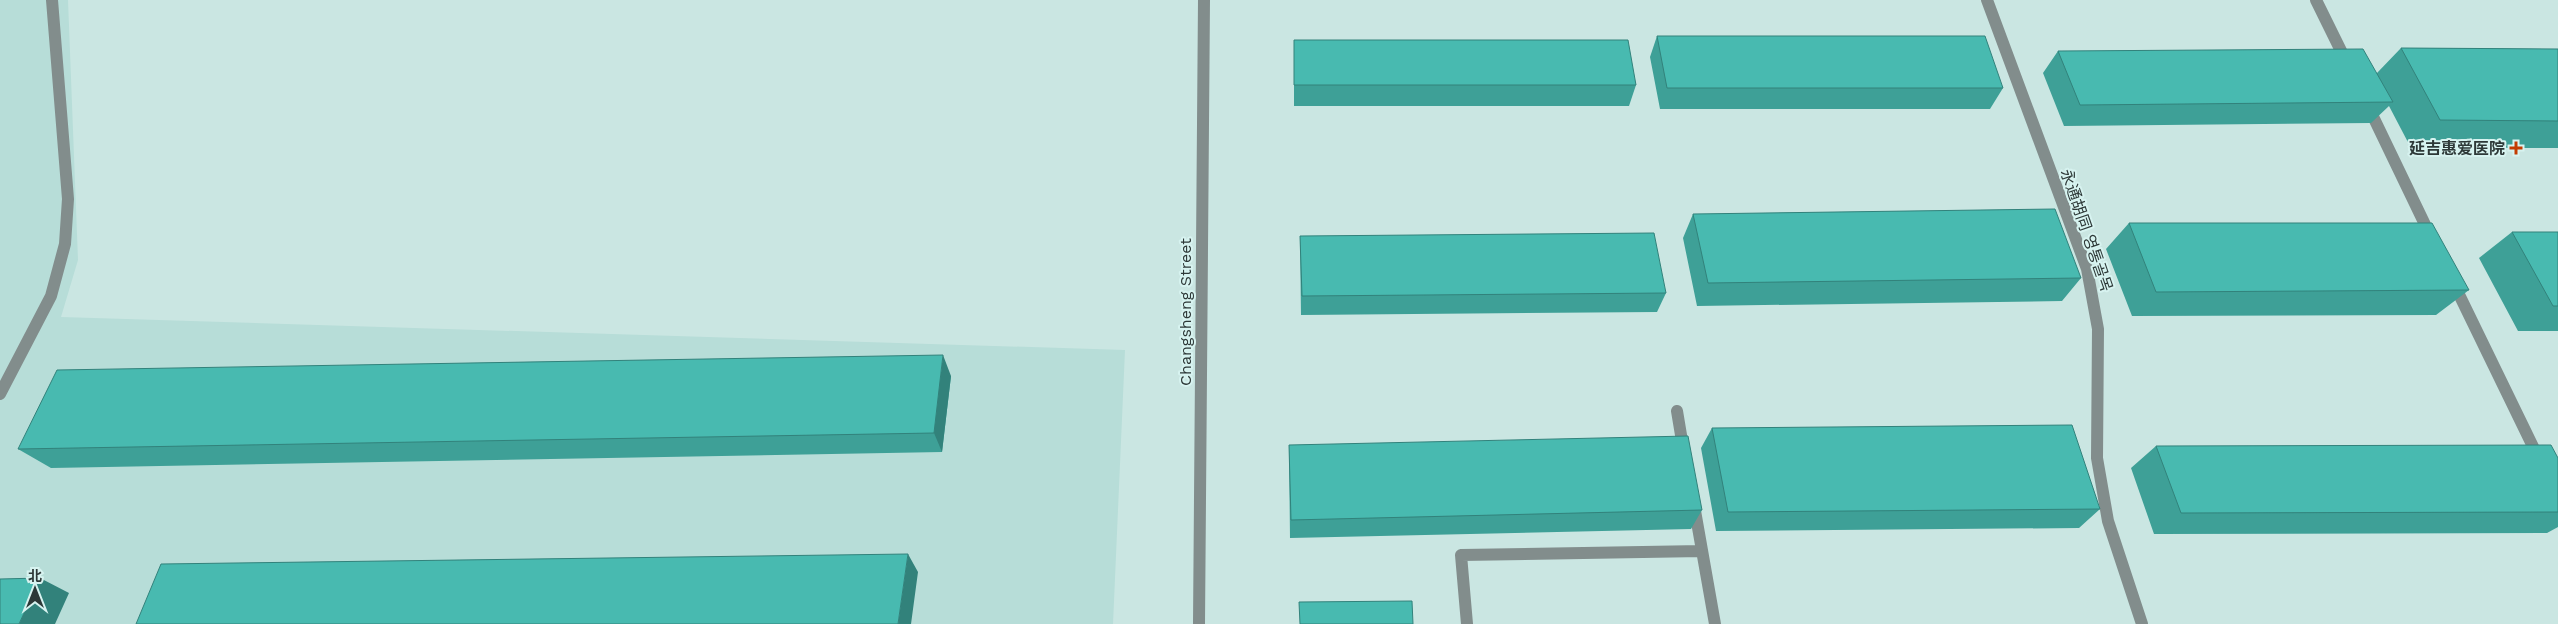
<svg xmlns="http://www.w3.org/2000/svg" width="2558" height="624" font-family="'Work Sans','Noto Sans SC','Noto Sans KR',sans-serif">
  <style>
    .built { fill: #b7ddd8 }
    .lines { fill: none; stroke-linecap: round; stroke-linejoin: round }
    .minor { stroke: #828d8c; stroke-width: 12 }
    .wall { fill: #3ea097 }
    .shaded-wall { fill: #32827b }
    .building { fill: #48bab0; stroke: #32827b }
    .poi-dot { fill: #c33c02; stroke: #d7f3f0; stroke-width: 2 }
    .labels { text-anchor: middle; stroke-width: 4; stroke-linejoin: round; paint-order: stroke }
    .poi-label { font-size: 16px; font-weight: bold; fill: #2d3837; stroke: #d7f3f0; text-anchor: end }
    .street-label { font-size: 16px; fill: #2d3837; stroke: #d7f3f0 }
  </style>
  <rect width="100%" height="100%" fill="#cae6e2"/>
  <path class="built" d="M0 0H68L78 260 61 317 1125 350 1113 624H0Z"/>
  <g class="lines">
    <path class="minor" d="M1987 0 2087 269 2098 329 2097 458 2108 521 2142 624
      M2316 0 2347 63
      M2368 106 2431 237
      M2453 282 2539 459
      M0 394 51 296 65 244 68 199 52 0
      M1677 411 1684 453
      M1694 505 1715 624
      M1199 624 1204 0
      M1467 624 1461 555 1702 551"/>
  </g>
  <path class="wall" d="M1657 36 2003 88 1990 109H1660L1650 57Z
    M1294 40 1636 85 1629 106H1294Z
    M2401 48 2558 49V148H2411L2389 106 2371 123 2064 126 2043 73 2058 51 2377 73Z
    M1693 214 2081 278 2062 301 1697 306 1683 238Z
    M2129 223 2469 290 2436 315 2132 316 2106 249Z
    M2512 232H2558V331H2518L2479 258Z
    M1300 236 1666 293 1657 312 1301 315Z
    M951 376 942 452 51 468 18 449Z
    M1712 428 2100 509 2079 528 1716 531 1701 448Z
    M1289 445 1702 510 1691 529 1290 538Z
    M2156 446 2558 458V527L2547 533 2154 534 2131 468Z"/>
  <path class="shaded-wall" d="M943 355 951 376 942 452 934 433Z
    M908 554 918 572 911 624H898Z
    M40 578 69 593 55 624H19Z"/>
  <path class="building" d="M1657 36H1985L2003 88H1667Z
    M1294 40H1628L1636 85H1294Z
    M2401 48 2558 49V121L2440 120Z
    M2363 49 2393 102 2080 105 2058 51Z
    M2055 209 2081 278 1708 283 1693 214Z
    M2129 223H2432L2469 290 2156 292Z
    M2512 232H2558V306H2553Z
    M1654 233 1666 293 1302 296 1300 236Z
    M943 355 934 433 18 449 57 370Z
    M2072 425 2100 509 1728 512 1712 428Z
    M1688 436 1702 510 1291 520 1289 445Z
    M2551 445 2558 458V512L2181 513 2156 446Z
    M908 554 898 624H136L161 564Z
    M40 578 19 624H0V579Z
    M1412 601 1413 624H1300L1299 602Z"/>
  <path class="poi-dot" d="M2513.5 140.5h5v5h5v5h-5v5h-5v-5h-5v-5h5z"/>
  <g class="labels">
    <g class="poi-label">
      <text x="2505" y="154">延吉惠爱医院</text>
    </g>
    <g class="street-label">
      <text transform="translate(2087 230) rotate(71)" y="6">永通胡同 영통골목</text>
      <text transform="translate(1185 312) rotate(-90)" y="6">Changsheng Street</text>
    </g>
  </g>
  <g transform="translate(35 589)" stroke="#d7f3f0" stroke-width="4" paint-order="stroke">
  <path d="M0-4L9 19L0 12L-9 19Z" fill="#2d3837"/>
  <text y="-8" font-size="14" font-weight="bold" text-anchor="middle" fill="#2d3837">北</text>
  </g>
</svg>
